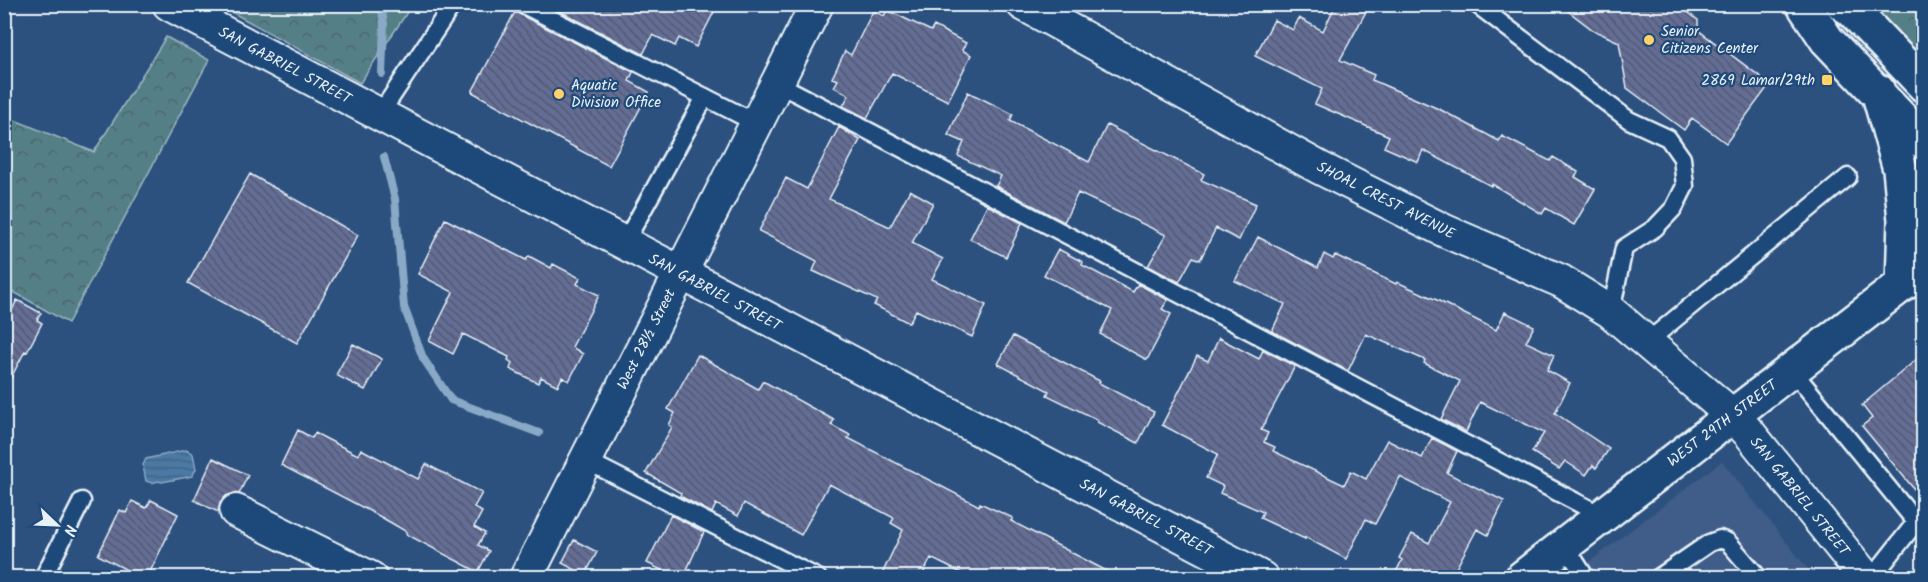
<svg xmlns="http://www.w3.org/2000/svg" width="1928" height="582" font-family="Kalam,sans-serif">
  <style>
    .built { fill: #405c88 }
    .forest { fill: url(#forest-crowns); stroke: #9eb8c0; stroke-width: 1.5 }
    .water { fill: url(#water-rules); stroke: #89a9c6; stroke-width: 1.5 }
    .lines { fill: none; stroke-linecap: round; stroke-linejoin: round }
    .stream { stroke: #89a9c6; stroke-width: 8 }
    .building { fill: url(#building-back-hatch); stroke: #e8f1f8; stroke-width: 1.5 }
    .lane-casing { stroke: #e8f1f8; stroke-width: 21 }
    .street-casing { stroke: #e8f1f8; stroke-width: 36 }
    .secondary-casing { stroke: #e8f1f8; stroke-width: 38 }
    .primary-casing { stroke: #e8f1f8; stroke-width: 38 }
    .lane { stroke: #1f4a7a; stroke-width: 16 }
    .street { stroke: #1f4a7a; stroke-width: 32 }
    .secondary { stroke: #1f4a7a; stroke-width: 33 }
    .primary { stroke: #1f4a7a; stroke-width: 33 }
    .poi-dot { fill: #ffd166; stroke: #1f4a7a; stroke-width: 2 }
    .labels { text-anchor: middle; stroke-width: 4.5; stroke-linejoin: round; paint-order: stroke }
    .poi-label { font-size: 15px; fill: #e8f1f8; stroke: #1f4a7a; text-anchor: start }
    .street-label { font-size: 15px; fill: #e8f1f8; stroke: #1f4a7a }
  </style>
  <defs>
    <pattern id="forest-crowns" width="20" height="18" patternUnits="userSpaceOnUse" patternTransform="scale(1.5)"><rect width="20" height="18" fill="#547f87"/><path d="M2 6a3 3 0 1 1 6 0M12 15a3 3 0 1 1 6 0" fill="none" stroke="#4e666c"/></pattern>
    <pattern id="water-rules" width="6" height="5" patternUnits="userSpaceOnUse" patternTransform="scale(1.5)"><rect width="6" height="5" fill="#4979a5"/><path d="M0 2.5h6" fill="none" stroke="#48637c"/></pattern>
    <pattern id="building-back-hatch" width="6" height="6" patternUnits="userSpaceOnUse" patternTransform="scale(1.5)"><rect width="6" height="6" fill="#636d95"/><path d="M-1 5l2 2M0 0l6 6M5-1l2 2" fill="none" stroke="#545a70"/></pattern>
  </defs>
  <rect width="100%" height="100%" fill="#2d517f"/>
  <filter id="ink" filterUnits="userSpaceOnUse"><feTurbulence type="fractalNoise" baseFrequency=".0167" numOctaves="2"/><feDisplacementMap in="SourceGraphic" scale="12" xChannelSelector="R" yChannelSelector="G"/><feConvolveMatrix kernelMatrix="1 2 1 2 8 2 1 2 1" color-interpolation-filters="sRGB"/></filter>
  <g filter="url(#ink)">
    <path class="built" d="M1722 461 1814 577 1568 578Z"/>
    <path class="forest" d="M219 5H412L360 83Z
      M1872 5H1923V58Z
      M166 37 209 60 68 323 5 287V116L94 152Z"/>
    <path class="water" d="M186 450 193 454 196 469 192 476 162 482 158 481 152 483 146 481 143 465 146 459Z"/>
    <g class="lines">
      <path class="stream" d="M381 4 384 24 382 74
        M384 157 395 199 404 307 423 358 451 400 539 433"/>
    </g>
    <path class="building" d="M546 4H718L696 47 679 38 675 46 653 35 643 54Z
      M1336 4H1370L1340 60 1374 75 1372 80 1441 110 1499 141 1502 136 1550 161 1553 157 1578 172 1575 177 1595 189 1574 225 1546 208 1542 214 1492 184 1491 186 1423 150 1418 162 1384 147 1389 136 1315 104 1322 89 1255 56 1274 20 1293 30 1299 18 1323 31Z
      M1559 4H1677L1698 20V30L1770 84 1726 143 1692 118 1684 130 1627 88 1619 42 1593 30Z
      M887 10 931 31 934 26 966 43 962 50 971 55 948 101 892 73 867 118 843 106 849 95 834 87 838 80 832 78 845 51 851 55 873 11 884 16Z
      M515 12 633 72 629 81 649 92 609 166 472 92Z
      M968 92 1013 114 1010 121 1089 162 1107 125 1204 174 1201 180 1256 204 1239 240 1216 228 1200 260 1193 257 1179 282 1148 266 1166 235 1078 193 1064 222 996 186 1001 176 958 156 964 142 948 135Z
      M839 127 860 140 829 199 890 227 910 190 933 203 912 243 943 259 932 279 986 305 972 337 916 310 909 323 874 305 877 300 813 271 817 261 759 231 786 178 807 189Z
      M250 174 358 235 297 343 188 283Z
      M987 205 1022 223 1006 257 970 239Z
      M445 219 526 260 529 256 551 268 553 264 580 278 577 284 599 295 572 347 583 354 569 381 562 377 558 386 541 377 538 383 510 369 512 363 508 360 509 357 463 334 453 354 429 341 453 292 418 274Z
      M1258 237 1318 268 1324 254 1333 259 1335 255 1396 284 1397 282 1439 301 1496 330 1505 312 1534 326 1526 342 1554 355 1547 370 1570 383 1555 413 1609 449 1596 468 1593 465 1586 475 1565 461 1559 469 1532 452 1544 433 1480 402 1466 432 1441 419 1460 381 1424 363 1425 360 1366 334 1348 371 1272 331 1285 304 1235 281Z
      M1058 249 1083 262 1082 265 1133 292 1138 284 1168 300 1162 309 1171 314 1147 360 1100 334 1112 310 1044 275Z
      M17 300 41 313 37 320 42 323 27 352 25 351 4 391V326Z
      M1013 336 1100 381 1099 383 1154 412 1138 443 1097 422 1098 420 1047 395 1049 391 998 364Z
      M1219 338 1259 359 1263 350 1295 366 1261 430 1268 433 1264 442 1275 447 1273 451 1344 485 1351 471 1366 479 1387 440 1422 458 1432 438 1457 451 1447 473 1504 501 1488 535 1477 529 1451 578H1393L1402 560 1399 558 1412 534 1429 543 1450 502 1400 477 1375 524 1366 519 1346 559 1305 537V539L1260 518 1263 512 1220 493 1223 486 1206 478 1218 454 1162 425 1197 356 1208 361Z
      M353 344 382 359 365 390 336 375Z
      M1923 354V500L1862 426 1872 418 1862 405Z
      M698 355 758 389 763 381 834 420 831 425 850 435 848 438 979 506 980 503 1013 518 1011 521 1120 578H971L931 558 921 578H880L903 530 891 523 894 518 829 484 801 535 744 503 738 516 716 504 712 513 680 496 681 493 646 473 672 427 669 425 675 413 668 409Z
      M298 430 312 438 315 433 358 455 361 449 418 479 426 464 482 493 474 507 482 512 474 527 485 533 478 545 489 551 478 572 406 534 407 532 381 517 281 465Z
      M213 458 248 475 239 494 234 493 226 496 220 503 218 512 194 500Z
      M151 500 178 514 147 578H142L98 555 120 510 126 513 132 501 146 508Z
      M671 515 704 532 683 578H678L647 563Z
      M574 540 597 552 585 575 562 563Z"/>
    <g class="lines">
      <g class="lane-casing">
        <path id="lane" d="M522 4 756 123
          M1476 4 1629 120 1668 138 1682 158 1685 186 1674 208 1655 228 1624 248 1611 312
          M777 83 1601 515
          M380 114 453 4
          M624 244 705 97
          M1647 342 1848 177
          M1792 370 1916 522 1872 578
          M585 460 818 578
          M1564 544 1586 578
          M43 578 82 501
          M1658 578 1709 543 1720 539 1728 542 1759 578"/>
      </g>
      <g class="street-casing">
        <path id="street" d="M169 4 1262 578
          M1023 4 1320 168 1445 231 1561 281 1611 312 1733 416 1750 434 1866 578
          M236 511 371 578
          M526 578 817 4"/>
      </g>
      <g class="secondary-casing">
        <path id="secondary" d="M1522 578 1903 284 1924 271"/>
      </g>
      <g class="primary-casing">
        <path id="primary" d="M1803 4 1827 40 1924 142
          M1843 4 1851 9 1924 85
          M1878 91 1900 169 1905 220 1903 284"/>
      </g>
      <use href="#lane" class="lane"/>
      <use href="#street" class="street"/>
      <use href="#secondary" class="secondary"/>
      <use href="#primary" class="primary"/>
    </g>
  </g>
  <g class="poi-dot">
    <circle cx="1649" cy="40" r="6"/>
    <rect x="1821" y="74" width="12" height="12" rx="3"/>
    <circle cx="559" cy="94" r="6"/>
  </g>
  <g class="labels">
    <g class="poi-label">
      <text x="1661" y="36">Senior<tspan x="1661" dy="17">Citizens Center</tspan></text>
      <text x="1815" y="85" text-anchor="end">2869 Lamar/29th</text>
      <text x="571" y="90">Aquatic<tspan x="571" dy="17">Division Office</tspan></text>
    </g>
    <g class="street-label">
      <text transform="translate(285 65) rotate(28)" y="5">SAN GABRIEL STREET</text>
      <text transform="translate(1386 200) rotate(27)" y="5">SHOAL CREST AVENUE</text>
      <text transform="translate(715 292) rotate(28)" y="5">SAN GABRIEL STREET</text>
      <text transform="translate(646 339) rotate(-63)" y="5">West 28½ Street</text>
      <text transform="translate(1722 423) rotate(-37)" y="5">WEST 29TH STREET</text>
      <text transform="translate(1800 496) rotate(51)" y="5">SAN GABRIEL STREET</text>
      <text transform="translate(1146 517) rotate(28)" y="5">SAN GABRIEL STREET</text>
    </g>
  </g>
  <rect width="1928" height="582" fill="none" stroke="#1f4a7a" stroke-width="24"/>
  <rect x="12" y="12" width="1904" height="558" fill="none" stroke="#e8f1f8" stroke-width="2" filter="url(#ink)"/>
  <g transform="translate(57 525) rotate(113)" stroke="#1f4a7a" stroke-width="4.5" paint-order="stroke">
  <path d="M0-4.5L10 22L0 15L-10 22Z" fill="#e8f1f8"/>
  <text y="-9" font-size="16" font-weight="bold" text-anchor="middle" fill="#e8f1f8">N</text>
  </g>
</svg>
